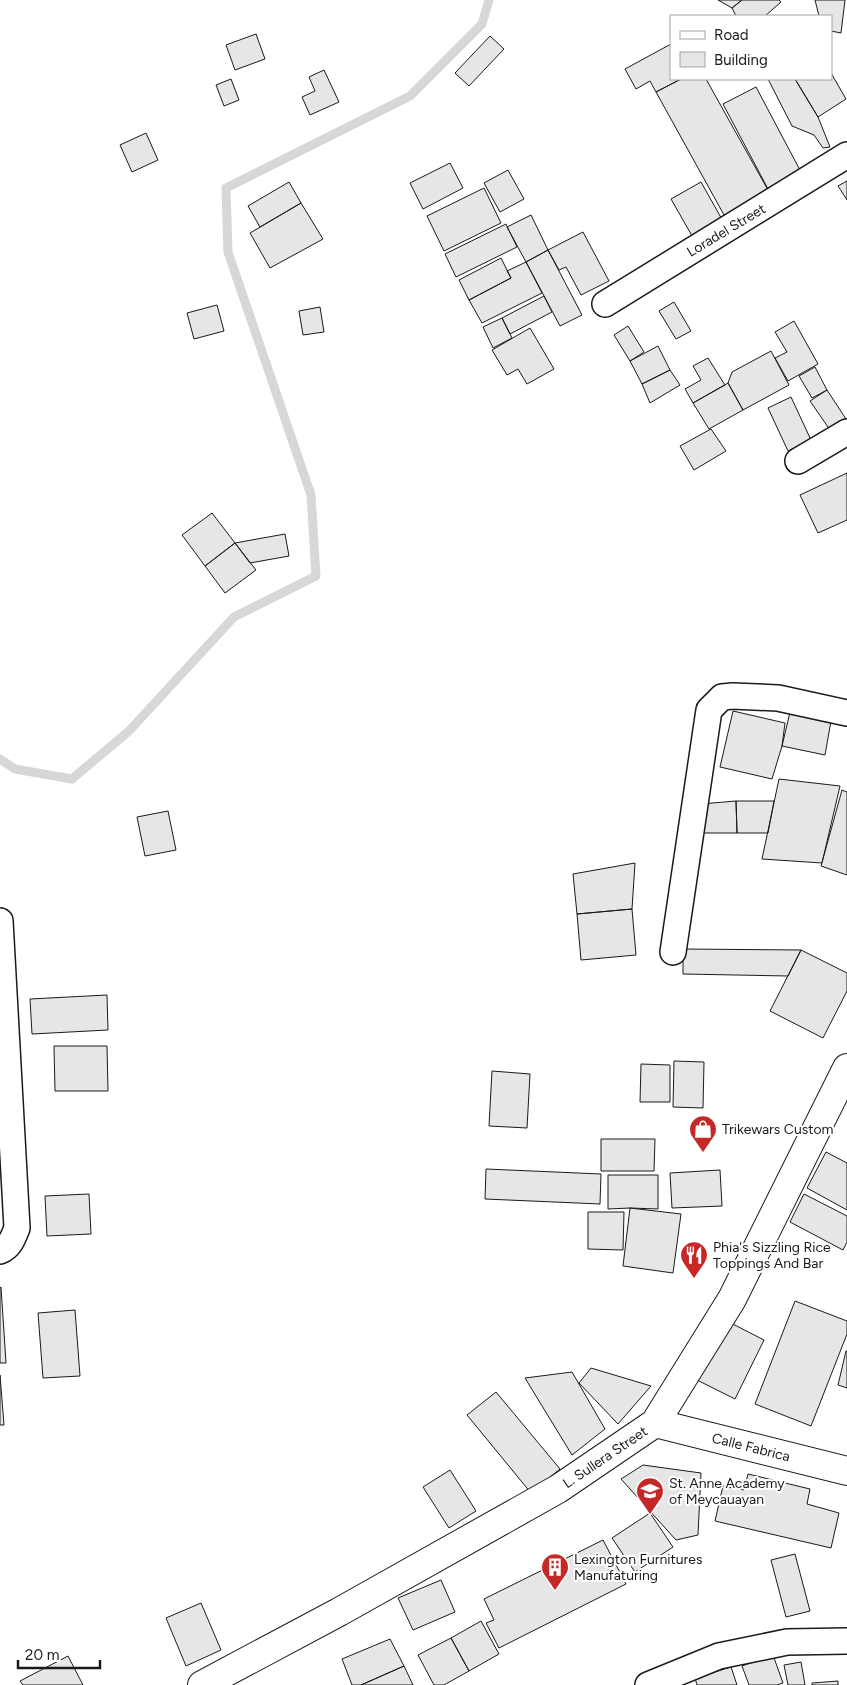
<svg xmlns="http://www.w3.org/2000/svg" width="847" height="1685" font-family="Figtree,sans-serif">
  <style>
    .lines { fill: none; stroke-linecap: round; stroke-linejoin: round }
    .stream { stroke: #d7d7d7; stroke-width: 9 }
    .building { fill: #e6e6e6; stroke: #1a1a1a }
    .street-casing { stroke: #1a1a1a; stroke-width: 28 }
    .secondary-casing { stroke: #1a1a1a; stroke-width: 30 }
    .street { stroke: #fff; stroke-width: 25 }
    .secondary { stroke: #fff; stroke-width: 28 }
    .labels { text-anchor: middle; stroke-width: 4; stroke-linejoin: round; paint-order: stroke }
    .street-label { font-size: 14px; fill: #1a1a1a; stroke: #fff }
    .poi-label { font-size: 14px; fill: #1a1a1a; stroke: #fff; text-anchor: start }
  </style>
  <rect width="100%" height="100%" fill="#fff"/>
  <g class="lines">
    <path class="stream" d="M0 759 15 769 72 779 129 731 234 617 316 576 311 495 228 252 226 188 410 96 482 24 489 0"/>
  </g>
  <path class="building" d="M718 0H742L732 8Z
    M742 0H779L781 2 765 16H736L732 8Z
    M815 0H845L841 33 831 31V16H819Z
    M256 34 265 59 235 70 226 45Z
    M490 36 504 49 469 86 455 73Z
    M671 44V79H681L656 92 650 81 636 89 625 69Z
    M324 70 339 102 310 115 302 97 315 91 309 77Z
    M831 73 846 99 818 117 795 79H831Z
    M231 79 239 100 224 106 216 85Z
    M681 79H706L773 199 729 224 656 92Z
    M768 79H795L818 117 830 147 823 148 814 135 792 126Z
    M756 87 801 172 768 189 723 104Z
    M146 133 158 160 132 172 120 145Z
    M450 163 463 188 423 209 410 183Z
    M508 170 524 199 500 212 484 183Z
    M847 181V200L838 186Z
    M289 182 301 203 260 227 248 206Z
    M701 182 724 223 695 241 671 199Z
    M484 188 501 223 444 251 427 216Z
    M301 203 323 239 270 268 250 233Z
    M531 215 548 250 526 262 507 227Z
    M506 224 517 247 456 277 445 254Z
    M583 232 609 281 581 295 566 267 559 270 548 250Z
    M548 250 582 315 560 326 526 262Z
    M501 258 511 278 469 300 459 280Z
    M526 262 542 293 482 323 469 300 511 278 507 271Z
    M544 296 552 312 510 334 502 318Z
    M674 302 691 331 676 339 659 311Z
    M217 305 224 331 194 339 187 313Z
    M320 307 324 332 303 335 299 311Z
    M502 318 512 338 493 348 483 327Z
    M794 321 818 364 788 381 775 358 787 352 775 332Z
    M628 326 644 352 630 361 614 335Z
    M530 328 554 369 527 384 518 369 507 375 492 350Z
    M658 346 670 370 642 384 630 361Z
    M771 351 789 385 743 410 728 383 732 372Z
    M708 358 725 385 693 403 685 389 701 380 693 366Z
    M815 367 827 390 812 398 799 376Z
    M670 370 680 385 650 403 642 384Z
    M728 383 743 410 709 429 693 403Z
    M827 390 846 419 830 430 810 401Z
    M791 397 811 440 788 451 768 408Z
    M711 429 726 451 694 470 680 446Z
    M847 473V520L818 533 800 495Z
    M212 513 235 543 205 566 182 535Z
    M285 534 289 556 250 563 235 543Z
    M235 543 256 570 225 593 205 566Z
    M733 711 785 723 782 746 772 779 720 767Z
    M790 712 831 721 825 755 782 746Z
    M779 779 840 786 822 863 762 859Z
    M842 790 847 792V875L821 866Z
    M736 801 737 833H702L701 804Z
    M736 801H774L768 833H737Z
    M168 811 176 850 145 856 137 817Z
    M635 863 632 909 577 914 573 874Z
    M632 909 636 955 581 960 577 914Z
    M683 949 801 950 788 976 683 974Z
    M801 950 847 973V991L823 1038 770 1011Z
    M107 995 108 1030 32 1034 30 999Z
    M54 1046H107L108 1091H55Z
    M674 1061 704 1062 703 1108 673 1107Z
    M641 1064 670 1065V1102H640Z
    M492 1071 530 1074 527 1128 489 1126Z
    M601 1139H655L654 1171H601Z
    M826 1152 847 1163V1210L807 1188Z
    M486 1169 601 1174 600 1204 485 1199Z
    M720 1170 722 1206 672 1208 670 1173Z
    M608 1175H658V1209L630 1208 608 1209Z
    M89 1194 91 1234 47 1236 45 1196Z
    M804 1194 847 1216V1242L843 1250 790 1222Z
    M630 1208 681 1214 673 1273 623 1266Z
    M588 1212H624L623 1250 588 1249Z
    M1 1287 6 1363H0V1288Z
    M795 1301 847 1321V1334L811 1426 755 1404Z
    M75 1310 80 1376 43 1378 38 1313Z
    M725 1320 764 1340 735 1399 695 1379Z
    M846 1351H847V1388L838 1385Z
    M591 1368 651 1386 618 1424 579 1383Z
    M572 1372 605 1429 572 1455 525 1378Z
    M0 1375 4 1425H0Z
    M496 1392 560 1469 531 1493 467 1415Z
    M643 1465 701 1473 698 1535 676 1540 621 1479Z
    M450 1470 476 1511 449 1528 423 1487Z
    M748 1474 810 1489 807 1504 839 1513 831 1548 715 1521 723 1486 744 1490Z
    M650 1513 673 1547 635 1572 612 1538Z
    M603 1540 626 1584 499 1648 486 1623 494 1620 484 1599Z
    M795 1554 810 1611 786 1617 771 1560Z
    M441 1580 455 1612 413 1630 398 1598Z
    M201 1603 221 1650 186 1666 166 1618Z
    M481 1621 499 1654 469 1671 451 1638Z
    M451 1638 469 1671 444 1685H434L418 1655Z
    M390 1639 404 1666 361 1685H352L342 1659Z
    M773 1655 783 1683 777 1685H749L742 1666Z
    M68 1656 83 1685H23L20 1681Z
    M801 1662 805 1685H788L784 1665Z
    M404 1666 413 1685H361Z
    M731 1667 737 1685H697L695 1678Z
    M838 1681V1685H812V1683Z"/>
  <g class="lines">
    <g class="street-casing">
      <path id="street" d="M605 304 847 155
        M798 461 847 432
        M0 921 17 1228C13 1238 10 1247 0 1251
        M673 952 709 710 722 697 733 696 778 698 847 713
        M648 1685 719 1656 787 1642 847 1641"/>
    </g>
    <g class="secondary-casing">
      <path id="secondary" d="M655 1423 847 1471
        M202 1685 339 1612 558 1489 655 1423 732 1299 847 1068"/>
    </g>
    <use href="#street" class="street"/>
    <use href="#secondary" class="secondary"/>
  </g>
  <defs>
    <g id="shop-pin" transform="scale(1.4375)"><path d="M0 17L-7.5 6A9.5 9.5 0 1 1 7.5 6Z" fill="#c62828" stroke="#fff"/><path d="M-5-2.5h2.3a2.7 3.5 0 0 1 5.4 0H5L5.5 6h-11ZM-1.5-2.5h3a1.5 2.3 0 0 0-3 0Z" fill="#fff"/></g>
    <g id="restaurant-pin" transform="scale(1.4375)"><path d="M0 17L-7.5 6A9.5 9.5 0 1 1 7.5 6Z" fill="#c62828" stroke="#fff"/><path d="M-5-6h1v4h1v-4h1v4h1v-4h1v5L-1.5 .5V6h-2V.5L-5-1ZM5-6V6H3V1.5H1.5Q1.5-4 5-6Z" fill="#fff"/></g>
    <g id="school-pin" transform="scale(1.4375)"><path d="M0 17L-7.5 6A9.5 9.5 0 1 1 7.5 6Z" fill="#c62828" stroke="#fff"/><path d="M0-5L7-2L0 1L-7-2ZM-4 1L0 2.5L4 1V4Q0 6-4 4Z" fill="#fff"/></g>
    <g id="building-pin" transform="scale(1.4375)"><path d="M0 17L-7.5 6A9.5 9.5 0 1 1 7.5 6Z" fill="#c62828" stroke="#fff"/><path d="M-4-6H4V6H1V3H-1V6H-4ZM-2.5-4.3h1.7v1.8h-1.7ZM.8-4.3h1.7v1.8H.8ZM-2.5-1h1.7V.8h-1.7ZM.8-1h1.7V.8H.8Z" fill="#fff"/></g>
  </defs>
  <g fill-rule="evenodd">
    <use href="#shop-pin" x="703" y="1129"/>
    <use href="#restaurant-pin" x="694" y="1255"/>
    <use href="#school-pin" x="650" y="1491"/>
    <use href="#building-pin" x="555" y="1567"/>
  </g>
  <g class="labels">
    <g class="street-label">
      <text transform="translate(726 230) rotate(-31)" y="5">Loradel Street</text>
      <text transform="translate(751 1447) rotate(14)" y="5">Calle Fabrica</text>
      <text transform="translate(605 1457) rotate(-34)" y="5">L. Sullera Street</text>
    </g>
    <g class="poi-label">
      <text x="722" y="1134">Trikewars Custom</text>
      <text x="713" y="1252">Phia's Sizzling Rice<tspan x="713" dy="16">Toppings And Bar</tspan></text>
      <text x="669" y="1488">St. Anne Academy<tspan x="669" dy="16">of Meycauayan</tspan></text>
      <text x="574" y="1564">Lexington Furnitures<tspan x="574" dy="16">Manufaturing</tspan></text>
    </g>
  </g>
  <rect x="670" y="15" width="162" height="65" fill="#ffffff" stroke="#a3a3a3"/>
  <rect x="680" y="31" width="25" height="8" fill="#ffffff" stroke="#a3a3a3"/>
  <text x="714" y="40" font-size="15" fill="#1a1a1a">Road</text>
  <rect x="680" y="52" width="25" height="15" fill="#e6e6e6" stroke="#a3a3a3"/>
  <text x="714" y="65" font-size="15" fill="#1a1a1a">Building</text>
  <path d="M18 1660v8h82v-8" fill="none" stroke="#1a1a1a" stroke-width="2.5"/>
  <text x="25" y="1660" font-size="15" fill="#1a1a1a" stroke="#ffffff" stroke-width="4" paint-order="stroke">20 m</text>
</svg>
